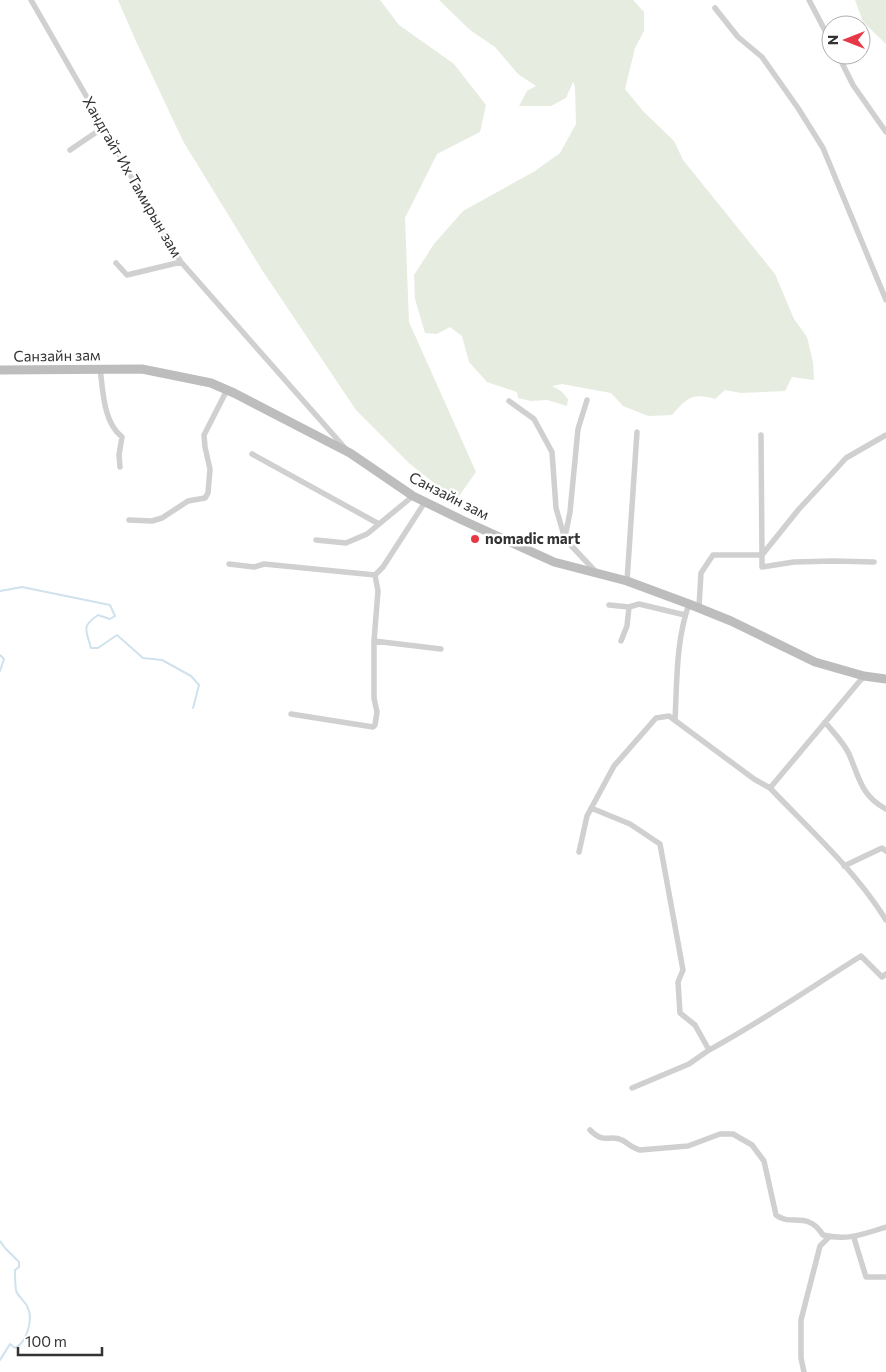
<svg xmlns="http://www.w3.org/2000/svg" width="886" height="1372" font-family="Commissioner,sans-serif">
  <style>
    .green { fill: #e6ecdf }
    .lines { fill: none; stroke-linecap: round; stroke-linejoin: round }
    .stream { stroke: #cfe2ee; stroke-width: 2 }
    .minor { stroke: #d0d0d0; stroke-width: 5.5 }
    .secondary { stroke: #bdbdbd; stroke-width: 9 }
    .poi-dot { fill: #e63946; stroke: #fff; stroke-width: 2 }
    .labels { text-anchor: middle; stroke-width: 5; stroke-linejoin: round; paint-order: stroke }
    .street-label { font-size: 15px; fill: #333; stroke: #fff }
    .poi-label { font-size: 15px; font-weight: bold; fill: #333; stroke: #fff; text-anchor: start }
  </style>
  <rect width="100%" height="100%" fill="#fff"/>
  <path class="green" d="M118 0H380L399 25 454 64 486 105 480 132 437 154 405 218 409 322 476 472 456 500 410 464 356 410 262 270 183 141 135 39Z
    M439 0H633L644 12V31L635 48 625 89 643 111 674 141 683 160 775 274 794 319 807 337 813 362 814 380 792 377 785 391 741 393 725 390 715 399C692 392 686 399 672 415L648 416 623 406 611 393 562 384 552 386 561 391 568 399 567 406 547 400 531 401 518 398 517 392 487 382 469 362 462 336 450 327 437 334 425 333 415 299 414 275 434 244 463 211 535 171 560 153 576 124 575 86 573 82 566 98 551 106H519L527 91 536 86 518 74 495 47 470 30Z
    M855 0H886V44L863 22Z"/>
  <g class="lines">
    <path class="stream" d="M0 591 22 587 110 605 115 616 110 619 98 615C81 627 86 629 91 648H98L117 635 143 658 162 660 191 676 199 685 193 708
      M0 655 4 659 0 671
      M0 1241 5 1248 19 1262V1267L15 1270C15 1276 15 1283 16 1290 17 1296 24 1300 27 1306 34 1318 27 1342 15 1348L10 1344 0 1360"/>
    <path class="minor" d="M31 0 104 127 158 225 181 262 345 448
      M809 0 831 42
      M715 8 738 37 762 57 798 108 823 148 886 300
      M838 55 853 85 886 132
      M70 150 104 127
      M116 263 127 275 181 262
      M100 368C103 390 103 422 122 437L119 455 120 467
      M509 401 534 419 552 452 556 508 565 539 596 572
      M252 454 379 524
      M129 520 152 521 162 518 188 501 205 498 208 493 210 469 205 447 204 435 227 390
      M565 537 570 512 578 429 587 400
      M316 540 346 543 367 534 413 496
      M874 562 833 561 794 562 762 567V555L799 509 837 468 846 458 886 435
      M229 564 254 567 264 564 375 575
      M627 581 637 432
      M609 605 629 607
      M699 607 701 573 713 555H762L761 435
      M374 641 441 649
      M621 641 627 626 629 607 639 604 685 615
      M291 714 373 727 375 725 377 712 374 698V641L378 591 375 575 383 567 425 502
      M675 720C677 682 676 640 689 604
      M825 722C833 732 844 743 849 754 859 777 861 796 886 809
      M770 788C810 830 855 870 886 920
      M591 808 630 824 660 844 683 970 678 982 680 1013 695 1025 709 1050 689 1064 632 1088
      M579 852 587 816 614 766 656 718 669 716 754 779 770 788 864 676
      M844 866 882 848 886 851
      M709 1050C761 1022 810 988 861 956L882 977 886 974
      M590 1130C605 1145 609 1134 622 1140 629 1144 632 1148 640 1150L688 1146 720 1134H733L752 1145 764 1161 776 1215C791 1227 807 1210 823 1235 847 1241 864 1234 886 1227
      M854 1238 866 1277H886
      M804 1372 801 1358V1320L820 1246 829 1237"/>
    <path class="secondary" d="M0 370 142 369 211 383 234 393 350 453 413 496 462 520 554 562 627 581 689 604 731 621 815 662 864 676 886 679"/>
  </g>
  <circle class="poi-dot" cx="475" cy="539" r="5"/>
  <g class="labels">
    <g class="street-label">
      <text transform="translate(132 177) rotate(60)" y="5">Хандгайт Их Тамирын зам</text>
      <text transform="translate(57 356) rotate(-1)" y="5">Санзайн зам</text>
      <text transform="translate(449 496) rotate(27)" y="5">Санзайн зам</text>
    </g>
    <g class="poi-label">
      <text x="485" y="544">nomadic mart</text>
    </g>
  </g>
  <g transform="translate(846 40) rotate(270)"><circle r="24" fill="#ffffff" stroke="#adadad"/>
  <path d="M0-4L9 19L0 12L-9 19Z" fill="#e63946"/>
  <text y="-8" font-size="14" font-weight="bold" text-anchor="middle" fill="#333333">N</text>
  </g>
  <path d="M18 1347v8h84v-8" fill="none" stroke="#333333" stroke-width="2.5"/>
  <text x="25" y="1347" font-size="15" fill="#333333" stroke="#ffffff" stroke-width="4" paint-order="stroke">100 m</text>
</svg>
